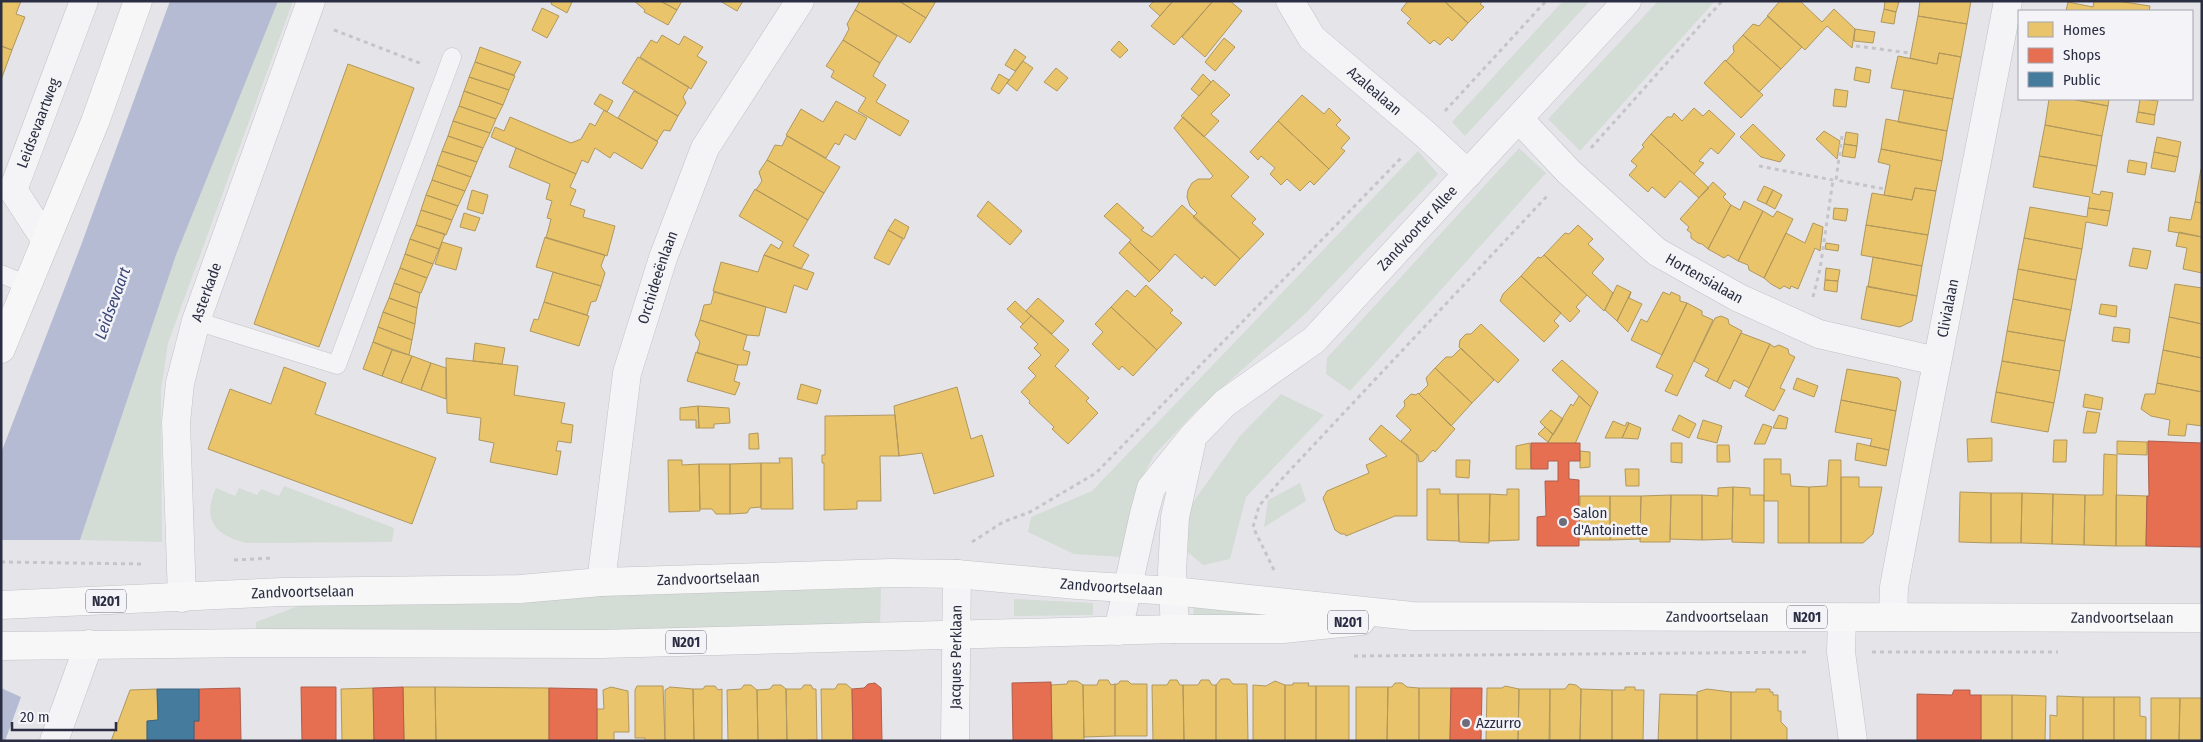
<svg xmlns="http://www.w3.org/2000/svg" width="2203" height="742" font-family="'Fira Sans Condensed',sans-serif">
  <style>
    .green { fill: #d3dcd5 }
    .water { fill: #b4bbd3 }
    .pier { fill: #e5e5e9 }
    .homes { fill: #e9c46a; stroke: #b0975e }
    .shops { fill: #e76f51; stroke: #af5c4c }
    .public { fill: #457b9d; stroke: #3d6482 }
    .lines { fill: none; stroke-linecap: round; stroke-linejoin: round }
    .service-casing { stroke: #c2c2c6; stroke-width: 19 }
    .minor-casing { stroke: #c2c2c6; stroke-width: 29 }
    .secondary-casing { stroke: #c2c2c6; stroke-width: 29 }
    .primary-casing { stroke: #c1c2c7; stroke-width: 29 }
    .path { stroke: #c4c4c9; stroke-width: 3; stroke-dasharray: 4 4; stroke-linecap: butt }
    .service { stroke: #f4f4f6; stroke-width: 18 }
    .minor { stroke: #f4f4f6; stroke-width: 28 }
    .secondary { stroke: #f7f7f8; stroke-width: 28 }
    .primary { stroke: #f7f7f8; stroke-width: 28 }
    .poi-dot { fill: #6c6e7c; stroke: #f3f3f8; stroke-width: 2 }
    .labels { text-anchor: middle; stroke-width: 5; stroke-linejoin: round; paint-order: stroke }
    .shield { fill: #f3f3f8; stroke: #676979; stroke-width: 1 }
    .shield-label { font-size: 14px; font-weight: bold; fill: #2b2e42 }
    .street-label { font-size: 15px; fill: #2b2e42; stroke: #f3f3f8 }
    .poi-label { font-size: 15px; fill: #2b2e42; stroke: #f3f3f8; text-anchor: start }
    .water-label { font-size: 16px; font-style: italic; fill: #364375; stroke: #f3f3f8 }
  </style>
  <rect width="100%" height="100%" fill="#e5e5e9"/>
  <path class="green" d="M272 1H293L168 343 161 390 162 542 80 540 176 255Z
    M1563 1H1590L1465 136 1452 122Z
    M1658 1H1715L1580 151 1548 119Z
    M1519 148 1546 173 1350 391 1326 374 1327 358Z
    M1418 151 1438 174 1305 314 1198 409 1154 455 1137 488 1122 557 1074 554 1028 532 1031 517 1092 491Z
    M1281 394 1324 415 1246 497 1230 559 1203 565 1183 548 1189 508 1240 436Z
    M1300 483 1306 501 1264 527 1268 500Z
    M284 486 394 528 392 542 246 543C214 535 202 519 216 488L235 496 239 488 257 495 261 489 279 496Z
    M627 587H881L880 629 624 634 256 631V622L301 605 520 604Z
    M1014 599 1093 603V615L1014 616Z
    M1194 603 1272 608V618L1193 619Z"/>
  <path class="water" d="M170 1H278L176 255 80 540H49L1 668V453L80 248Z
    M1 688 21 697 5 741H1Z"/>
  <path class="pier" d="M1 540H54L51 542 4 669 1 671Z"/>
  <path class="homes" d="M1 1H21L16 14 25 17 12 50 1 46Z
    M552 1H571L572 2 567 13 551 4Z
    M634 1H660L677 10 668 25 644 12 645 10Z
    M661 1H682L677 10Z
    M720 1H743L737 11Z
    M860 1H899L926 18 910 43 855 10Z
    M899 1H936L926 18Z
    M1154 1H1173L1160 16 1149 6Z
    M1173 1H1213L1174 45 1151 26Z
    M1213 1H1230L1242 11 1205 57 1182 37Z
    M1408 1H1444L1468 23 1452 41 1448 37 1440 45 1434 40 1430 44 1407 23 1411 19 1401 10Z
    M1444 1H1483L1480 4 1484 7 1468 23Z
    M1780 1H1800L1822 22 1834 9 1855 29 1852 48 1827 26 1805 50 1767 16Z
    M1885 1 1899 2 1896 12 1884 9Z
    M1920 1H1971L1967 24 1918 16Z
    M2094 1H2118L2150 6 2149 11H2066L2068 2 2093 7Z
    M542 8 559 16 547 38 532 30Z
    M1884 9 1896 12 1894 24 1881 22Z
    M855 10 897 36 880 63 843 40 849 29 847 24Z
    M1768 16 1802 47 1781 69 1743 35 1753 24 1759 26Z
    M1918 16 1967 24 1961 57 1939 53 1937 64 1910 58Z
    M1855 29 1875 32 1873 43 1854 41Z
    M662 35 679 45 684 36 703 47 697 56 707 62 691 89 640 57 651 40 657 43Z
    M1743 35 1781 69 1759 92 1726 61 1734 52 1733 46Z
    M1224 38 1235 47 1215 71 1205 62Z
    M843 40 880 63 873 76 886 85 876 102 909 121 900 136 858 111 866 98 831 77 834 71 826 66Z
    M1119 41 1128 50 1120 58 1111 50Z
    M1 46 12 50 1 80Z
    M480 47 521 62 514 75 475 62Z
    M1015 49 1026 57 1015 71 1005 65Z
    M1939 53 1961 57 1953 99 1891 88 1898 56 1937 64Z
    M638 57 689 87 683 97 686 103 678 116 622 83Z
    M1725 60 1763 95 1741 118 1704 83Z
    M1023 61 1033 68 1017 91 1007 83Z
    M475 62 515 76 509 90 469 77Z
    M348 64 414 88 319 347 254 324Z
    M1856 67 1871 70 1869 83 1854 80Z
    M1056 68 1068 78 1057 91 1044 82Z
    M999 74 1009 80 999 94 991 89Z
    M1203 74 1211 82 1199 96 1191 89Z
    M469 77 509 90 503 105 464 91Z
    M1213 80 1230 95 1211 114 1219 121 1204 137 1181 116Z
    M1835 89 1848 91 1846 107 1833 106Z
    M1904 90 1953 99 1947 131 1898 122Z
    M464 91 503 105 496 119 459 106Z
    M634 91 678 116 670 131 664 130 657 141 618 118Z
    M600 94 613 101 607 112 594 104Z
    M1302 95 1324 114 1329 108 1341 120 1336 125 1350 138 1341 148 1345 151 1329 169 1278 121Z
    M2049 99H2071L2108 106 2102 136 2045 125Z
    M2071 99H2109L2108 106Z
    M2140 99 2158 101 2155 115 2138 112Z
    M836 101 867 118 855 140 845 134 839 145 835 143 826 158 786 135 801 109 823 122Z
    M459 106 496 119 490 133 453 121Z
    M1694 108 1703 116 1709 110 1735 134 1718 154 1711 148 1699 161 1704 163 1694 174 1651 134 1667 117H1672L1674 113 1682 121Z
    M604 110 658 142 642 169 614 152 610 158 595 148 588 163 582 160 576 174 491 137 495 127 504 131 510 117 571 143 581 139 590 123 595 126Z
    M2138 112 2155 115 2154 125 2136 122Z
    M1183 117 1249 177 1231 196 1256 219 1252 223 1264 234 1240 259 1193 217 1197 213 1190 206 1187 197 1188 190 1192 183 1198 179H1210L1213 176 1174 128Z
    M1886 119 1947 131 1942 161 1881 149Z
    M453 121 490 133 483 148 448 136Z
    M1278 121 1329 169 1314 185 1310 181 1300 191 1287 179 1281 185 1270 174 1275 168 1261 156 1258 160 1250 152Z
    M1753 124 1785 155 1780 162 1761 157 1740 137Z
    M2045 125 2102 136 2097 166 2039 156Z
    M1824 131 1840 141 1837 159 1816 139Z
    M1846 132 1858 134 1857 146 1844 144Z
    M1651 134 1709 188 1699 198 1680 181 1665 198 1652 187 1648 192 1629 175 1637 166 1631 161 1644 147 1642 145Z
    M448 136 483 148 477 162 442 151Z
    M787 136 840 167 824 193 767 160 775 145 782 146Z
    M2157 137 2181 142 2178 157 2154 152Z
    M1844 144 1857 146 1855 158 1842 156Z
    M516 148 576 174 570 187 576 190 570 205 585 210 583 217 615 226 607 256 546 238 551 219 547 218 552 201 546 199 550 184 509 167Z
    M1881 149 1942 161 1936 191 1915 188 1912 200 1884 195 1890 165 1878 162Z
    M442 151 477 162 471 177 437 165Z
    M2154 152 2178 157 2175 172 2151 168Z
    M2039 156 2097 166 2092 193 2100 195 2101 191 2113 193 2110 211 2088 208 2090 197 2033 187Z
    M767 160 824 193 808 220 756 190 762 181 759 172Z
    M2129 160 2147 163 2145 175 2127 172Z
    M437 165 471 177 465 191 432 180Z
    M2201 169H2202V203L2195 202Z
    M432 180 465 191 458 206 426 195Z
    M1713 182 1726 194 1723 197 1731 205 1708 249 1702 244 1698 243 1691 238V233L1687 230 1689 227 1680 219Z
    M1764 186 1773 190 1766 204 1757 200Z
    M1915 188 1936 191 1928 235 1866 225 1872 193 1912 200Z
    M755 189 808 220 793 246 809 255 801 269 764 255 771 244 779 249 783 242 739 216Z
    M472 190 488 195 483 214 467 209Z
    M1773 190 1782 195 1775 209 1766 204Z
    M426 195 458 206 452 220 421 210Z
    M988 201 1022 231 1010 245 977 216Z
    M1744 201 1763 211 1738 261 1728 255 1724 258 1708 249 1731 205 1740 210Z
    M2195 202 2202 203V237L2168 231 2170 217 2191 220Z
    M1117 203 1144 228 1141 230 1152 237 1182 205 1240 259 1215 286 1204 276 1202 279 1175 254 1160 271 1129 242 1131 240 1104 216Z
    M2030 207 2087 217 2088 208 2110 211 2107 226 2086 222 2082 249 2024 238Z
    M1834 208 1848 209 1846 221 1833 219Z
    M421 210 452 220 446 235 416 225Z
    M1763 211 1773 217 1777 211 1793 219 1764 278 1749 270 1748 265 1738 261Z
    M464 213 480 218 475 231 460 227Z
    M895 219 909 227 904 239 888 230Z
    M1813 223 1823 227 1820 251 1815 248 1798 289 1791 286 1790 289 1784 286 1780 289 1771 284 1764 278 1786 233 1805 243Z
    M416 225 445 234 439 249 410 239Z
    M1578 225 1593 239 1588 244 1604 259 1592 273 1613 293 1604 311 1544 255 1565 233 1569 234Z
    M1866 225 1928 235 1922 266 1861 255Z
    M888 230 903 239 889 265 874 258Z
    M2179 232 2202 237V273L2183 269 2187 248 2176 246Z
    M545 237 605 255 601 266 605 273 601 286 536 267Z
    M2024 238 2082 249 2076 280 2018 269Z
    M410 239 439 249 433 264 405 254Z
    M442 242 462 248 456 270 435 264Z
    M1129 242 1160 271 1149 282 1119 253Z
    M1826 243 1839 245 1838 251 1825 249Z
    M2133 248 2151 251 2147 269 2129 266Z
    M405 254 433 264 427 278 400 268Z
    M764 255 814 273 807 290 794 285 786 313 713 291 721 262 758 272Z
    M1544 255 1587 295 1576 307 1580 311 1570 322 1521 276 1538 257 1541 258Z
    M1873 257 1922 266 1917 296 1868 287Z
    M400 268 427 278 421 293 394 283Z
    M1826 268 1840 270 1838 281 1825 280Z
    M2018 269 2076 280 2071 310 2013 299Z
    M553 272 601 286 596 301 591 302 587 315 544 302Z
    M1521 276 1561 313 1554 321 1559 326 1544 342 1500 301 1503 294Z
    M1825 280 1838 281 1837 292 1824 290Z
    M394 283 420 293 417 308 389 298Z
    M2175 284 2202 288V324L2169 317Z
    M1146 285 1173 310 1170 313 1182 323 1157 350 1111 307 1127 290 1135 297Z
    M1617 285 1631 292 1617 321 1605 310Z
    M1867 286 1917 296 1912 321 1900 327 1861 319Z
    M714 292 766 307 759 336 747 335 700 320 704 305 711 304Z
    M1631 292 1629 298 1642 304 1628 332 1617 321Z
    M1663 292 1670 295 1671 292 1680 296V301L1687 303 1662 355 1631 340 1641 319 1647 322Z
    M389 298 417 308 415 324 383 312Z
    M1038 298 1064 321 1052 334 1026 311Z
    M2013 299 2071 310 2065 341 2007 331Z
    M1015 301 1031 316 1023 324 1007 309Z
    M544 302 589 316 579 346 530 331 534 319 538 320Z
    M1687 303 1702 311V315L1713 320 1677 396 1665 391 1673 375 1656 367Z
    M2101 304 2117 306 2116 317 2099 314Z
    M1111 307 1157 350 1133 376 1122 366 1119 370 1092 344 1103 332 1095 324Z
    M383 312 415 324 412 340 378 327Z
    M1031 316 1069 350 1055 366 1089 398 1086 401 1098 413 1068 444 1052 429 1054 427 1029 403 1030 401 1021 392 1036 376 1028 368 1041 355 1034 348 1038 344 1020 327Z
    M1721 316 1728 319 1729 324 1742 331 1717 382 1705 376 1709 369 1694 361 1715 318Z
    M2169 317 2202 324V358L2163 350Z
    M700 320 747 335 743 350 750 352 747 365H738L697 353 700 342 695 335Z
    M1481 324 1519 360 1498 383 1459 347 1460 340 1466 334H1471Z
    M378 327 412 340 409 355 373 342Z
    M2114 327 2130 329 2129 343 2112 341Z
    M2007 331 2065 341 2060 371 2002 361Z
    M1741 333 1770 344 1749 388 1734 380 1730 389 1717 382Z
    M373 342 392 350 382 376 363 369Z
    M475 343 505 348 502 364 473 361Z
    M1770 344 1774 347 1779 345 1788 349 1789 354 1795 357 1780 388 1785 390 1774 411 1745 396Z
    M1461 348 1494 380 1472 403 1435 368 1446 357H1452Z
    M392 350 412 356 401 383 382 376Z
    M2163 350 2202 358V392L2157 383Z
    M696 352 738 365 734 381 740 383 735 395 687 381Z
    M412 356 431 363 421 390 401 383Z
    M446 358 518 366 514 395 565 403 561 423 573 425 571 443 558 441 556 451H561L557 475 490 462 494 443 479 440 481 418 447 413Z
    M1562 360 1598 392 1591 407 1552 370Z
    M2002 361 2060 371 2054 403 1996 392Z
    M431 363 446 368V399L421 390Z
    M284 367 326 383 315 414 436 458 412 524 208 449 230 389 271 404Z
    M1435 368 1472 403 1451 426 1419 394 1428 385 1426 378Z
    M1847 369 1898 378 1901 382 1896 411 1841 400Z
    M1797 378 1818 386 1814 397 1793 389Z
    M2157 383 2202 392V426L2187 424 2185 436 2168 435 2170 420 2151 416 2141 409 2145 394H2155Z
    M801 384 821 390 817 404 797 399Z
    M957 387 971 439 982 435 994 476 934 494 922 453 899 456 894 406Z
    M1996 392 2054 403 2048 432 1991 422Z
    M1418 393 1455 429 1435 452 1433 450 1423 461 1419 462 1418 455 1401 441 1411 430 1396 416 1405 406 1404 401 1411 394 1416 395Z
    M2085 394 2103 398 2101 410 2083 407Z
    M1579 396 1591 407 1575 444H1547L1571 404 1573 406Z
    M1841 400 1896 411 1889 450 1870 446 1872 439 1835 432Z
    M698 406 699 428H696V420H680V408Z
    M698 406 729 408 730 423 714 424V428H699Z
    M1551 410 1563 419 1553 435 1540 422Z
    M2087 411 2100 413 2096 433H2083Z
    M895 415 899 456H880L881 501H857V509L824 510V463H822V455H825V416Z
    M1679 415 1696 424 1689 438 1672 430Z
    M1779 415 1788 418 1786 429 1773 428Z
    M1703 420 1722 426 1717 443 1697 438Z
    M1613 421 1625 426 1627 422 1629 423 1622 438H1605Z
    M1629 423 1641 428 1638 439 1622 438Z
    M1763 424 1772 427 1765 444H1754Z
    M1381 425 1417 455V516H1395L1346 536 1345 534H1341L1335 530 1323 498 1327 491 1369 473 1366 465 1387 456 1369 439Z
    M1545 427 1553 434 1548 442 1538 434Z
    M758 433 759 449H749V434Z
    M1992 438V461L1968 462 1967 439Z
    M2054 440H2067L2066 462H2053Z
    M2117 441 2147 442V455L2117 454Z
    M1530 443 1531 469H1516V446Z
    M1671 443H1682V463L1671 462Z
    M1857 443 1889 450 1886 466 1855 460Z
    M1717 445H1729L1730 462H1717Z
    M1580 451 1590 452V467L1580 468Z
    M2104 454 2117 455 2116 546 2084 545 2085 495H2103Z
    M779 458H792L793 509H761V463H780Z
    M1764 459H1781V474H1790L1791 486 1809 487V543H1778V501H1764Z
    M668 460H682V465L699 464 700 511 669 512Z
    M1456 460H1470L1469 478 1456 477Z
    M1829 460H1841V543H1809V487L1827 486Z
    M761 463V507L750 508 747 513 730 514V464Z
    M699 464H730V514H716L712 509H700Z
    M1625 469H1639V486H1626Z
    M1841 477H1859V487H1882L1873 534 1863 543H1841Z
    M1733 487 1732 539 1702 540V495L1718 496V488Z
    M1733 487 1750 488V495H1764V543L1732 542Z
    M1427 489H1440V494H1458L1459 541 1427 540Z
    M1507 489H1519V540L1489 541 1490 494 1507 495Z
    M1960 492 1991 493V543L1959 542Z
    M1991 493H2022L2021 543H1991Z
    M2022 493 2053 494 2052 544 2021 543Z
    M1458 494H1490L1489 543 1459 542Z
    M2053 494 2085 495 2084 545 2052 544Z
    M1671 495H1702V540L1670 539Z
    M1671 495 1670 542H1640L1641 496Z
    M2116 495 2147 496 2146 546H2116Z
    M1580 496H1610V540H1579Z
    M1610 496H1641L1640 539 1610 540Z
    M1221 679H1229L1233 684H1247L1248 741H1216V685Z
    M1099 680H1108L1111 685 1115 684V736L1084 737 1083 685H1097Z
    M1170 680H1177L1180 685H1183L1184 741H1153L1152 685H1167Z
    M1201 680H1209L1212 685H1216V741H1184L1183 685H1198Z
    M1068 681H1077L1083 685 1084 741H1052L1051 685 1067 684Z
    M1120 681H1128L1131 684H1147V736H1115V684H1118Z
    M1275 681 1285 685V741H1253V685L1266 686Z
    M1293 683H1309L1308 686H1316V741H1285V685H1293Z
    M1395 683H1402L1407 687 1419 688V741H1387L1388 687H1392Z
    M838 684H846L852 689 853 741H822L821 689H835Z
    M1569 684 1576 685 1581 689 1580 741H1549L1550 689H1565Z
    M744 685H751L757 690 758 741H728L727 690 741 689Z
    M773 685H781L786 689 787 740 758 741 757 690 770 689Z
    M804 685H811L813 689H816L817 740 787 741 786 689H801Z
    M637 686H663L665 741H645V738H635V690Z
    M705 686H715L718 690 722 689V741H694L693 689H703Z
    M1316 686H1349V741H1316Z
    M1505 686 1519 689 1518 741H1486L1487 688H1502Z
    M403 687H435L436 741H404Z
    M435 687 549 688V741H436Z
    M611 687 628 691 629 732H614V741H597V709H604L603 690Z
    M670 687 693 689 694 741H665V690Z
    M1356 687H1388L1387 741H1356Z
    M1625 687H1635V690H1644L1643 741H1612V690H1625Z
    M373 688 374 741H342L341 689Z
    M1419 688H1451L1450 741H1419Z
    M157 689 158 720 147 721V741H111L130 690Z
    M1519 689H1550V741H1518Z
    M1581 689 1612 690V741H1580Z
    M1707 689 1731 692V741H1697V692Z
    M1756 689H1770V692H1773V695H1778V711H1781V722L1787 728V741H1731V692H1756Z
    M1660 694 1697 695V741H1658Z
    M1981 695H2012V741H1981Z
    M2012 695 2046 696 2045 741H2012Z
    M2057 696 2083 697V741H2050V715L2057 716Z
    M2083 697H2114V741H2083Z
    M2114 697H2140V716L2146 717V741H2114Z
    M2151 698H2180L2179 741H2151Z
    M2180 698H2202V741H2179Z"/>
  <path class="shops" d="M2148 441 2202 443V547L2146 546 2147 496H2149Z
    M1531 443H1580V461H1569V479L1579 480V546H1537V517L1546 516 1545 481H1558V461H1548V469H1531Z
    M1051 682 1052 741H1013L1012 683Z
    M875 683 881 688 882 741H853L852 689 864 688 868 684Z
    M301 687H336V741H302Z
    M403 687 404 741H374L373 688Z
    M240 688 241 741H194V721H199V689Z
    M549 688 597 689V741H549Z
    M1451 688H1482L1481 741H1450Z
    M1954 690H1970V695H1981V741H1917V694L1952 695Z"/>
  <path class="public" d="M157 689H199V721H194V741H147V721L158 720Z"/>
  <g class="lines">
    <g class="service-casing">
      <path id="service" d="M1 274 28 285
        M196 321 337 365 452 57"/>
    </g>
    <g class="minor-casing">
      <g id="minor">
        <path id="s1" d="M1290 1 1312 38 1425 134 1468 174"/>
        <path id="s2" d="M1519 119 1569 172 1657 252 1739 298 1819 334 1936 361"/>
        <path id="s3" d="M45 239 13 190 84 1"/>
        <path id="s4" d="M601 582 627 373 663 258 705 148 800 1"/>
        <path id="s5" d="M182 598 176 422 180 383 196 321 311 1"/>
        <path id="s6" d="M1893 617 1894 587C1930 391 1971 197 2008 1"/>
        <path d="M1842 618 1841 652 1853 741"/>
        <path d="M1175 629 1172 571 1175 517 1191 445"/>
        <path id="s7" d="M1118 631 1144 514 1151 488 1193 436 1225 403 1314 340 1627 1"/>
        <path d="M54 741 89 644"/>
        <path id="s8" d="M955 741 957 574"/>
      </g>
    </g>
    <g class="secondary-casing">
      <path id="secondary" d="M1 349 95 122 138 1"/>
    </g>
    <g class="primary-casing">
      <g id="primary">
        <path id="s9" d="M1 605 283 592 520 589 601 582 891 573 957 574 1077 585 1173 591 1412 616 2202 618"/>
        <path d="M1 646 257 643 601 644 1175 629H1283L1361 621"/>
      </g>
    </g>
    <path class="path" d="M334 30 422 64
      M1856 46 1910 53
      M1445 111 1546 1
      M1842 136 1836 180 1885 189
      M1591 148 1722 1
      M1759 166 1833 180
      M1813 297 1820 269 1833 180
      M972 542 1003 522 1030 512 1096 473 1403 156
      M234 560 273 558
      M1 562 143 564
      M1274 570 1253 527 1259 506 1279 482 1548 195
      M1872 652H2058
      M1354 656 1810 652"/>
    <use href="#service" class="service"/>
    <use href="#minor" class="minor"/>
    <use href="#secondary" class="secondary"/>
    <use href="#primary" class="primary"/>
  </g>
  <g class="poi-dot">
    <circle cx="1563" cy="522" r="5"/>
    <circle cx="1466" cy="723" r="5"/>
  </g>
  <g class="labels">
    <g class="shield">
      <rect x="86" y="589.5" width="40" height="23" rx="4"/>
      <rect x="1787" y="605.5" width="40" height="23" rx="4"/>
      <rect x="1328" y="610.5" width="40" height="23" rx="4"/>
      <rect x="666" y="630.5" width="40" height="23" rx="4"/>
    </g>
    <g class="shield-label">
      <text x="106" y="606">N201</text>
      <text x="1807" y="622">N201</text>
      <text x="1348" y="627">N201</text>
      <text x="686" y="647">N201</text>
    </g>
    <g class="street-label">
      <text dy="5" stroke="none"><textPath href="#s1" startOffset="125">Azalealaan</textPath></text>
      <text dy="5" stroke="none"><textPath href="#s3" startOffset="130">Leidsevaartweg</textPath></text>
      <text dy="5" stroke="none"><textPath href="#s7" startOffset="521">Zandvoorter Allee</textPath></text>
      <text dy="5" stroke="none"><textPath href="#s4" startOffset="311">Orchideeënlaan</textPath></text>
      <text dy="5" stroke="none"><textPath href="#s2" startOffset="246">Hortensialaan</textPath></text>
      <text dy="5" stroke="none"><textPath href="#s5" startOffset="310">Asterkade</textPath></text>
      <text dy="5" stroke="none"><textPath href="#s6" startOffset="314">Clivialaan</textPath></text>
      <text dy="5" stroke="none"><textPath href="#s9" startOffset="708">Zandvoortselaan</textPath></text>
      <text dy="5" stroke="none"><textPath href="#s9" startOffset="1112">Zandvoortselaan</textPath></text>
      <text dy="5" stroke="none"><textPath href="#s9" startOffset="302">Zandvoortselaan</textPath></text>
      <text dy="5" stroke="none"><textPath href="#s9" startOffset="1719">Zandvoortselaan</textPath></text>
      <text dy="5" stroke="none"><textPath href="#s9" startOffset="2124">Zandvoortselaan</textPath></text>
      <text dy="5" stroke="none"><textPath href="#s8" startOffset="84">Jacques Perklaan</textPath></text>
    </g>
    <g class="poi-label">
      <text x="1573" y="518">Salon<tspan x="1573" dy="17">d'Antoinette</tspan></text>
      <text x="1476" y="728">Azzurro</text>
    </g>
    <g class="water-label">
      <text transform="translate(112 303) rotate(-70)" y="6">Leidsevaart</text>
    </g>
  </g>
  <rect width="2203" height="742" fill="none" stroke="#2b2e42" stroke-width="5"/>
  <rect x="2018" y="10" width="175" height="90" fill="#f3f3f8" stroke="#a3a4af"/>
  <rect x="2028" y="22" width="25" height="15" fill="#e9c46a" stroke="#a3a4af"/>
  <text x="2063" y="35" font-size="15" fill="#2b2e42">Homes</text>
  <rect x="2028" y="48" width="25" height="15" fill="#e76f51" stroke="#a3a4af"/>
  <text x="2063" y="60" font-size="15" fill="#2b2e42">Shops</text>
  <rect x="2028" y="72" width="25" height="15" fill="#457b9d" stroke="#a3a4af"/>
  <text x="2063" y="85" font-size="15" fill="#2b2e42">Public</text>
  <path d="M12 722v8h104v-8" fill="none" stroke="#2b2e42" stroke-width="2.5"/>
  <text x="20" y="722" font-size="15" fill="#2b2e42" stroke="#f3f3f8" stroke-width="4" paint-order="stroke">20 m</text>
</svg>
